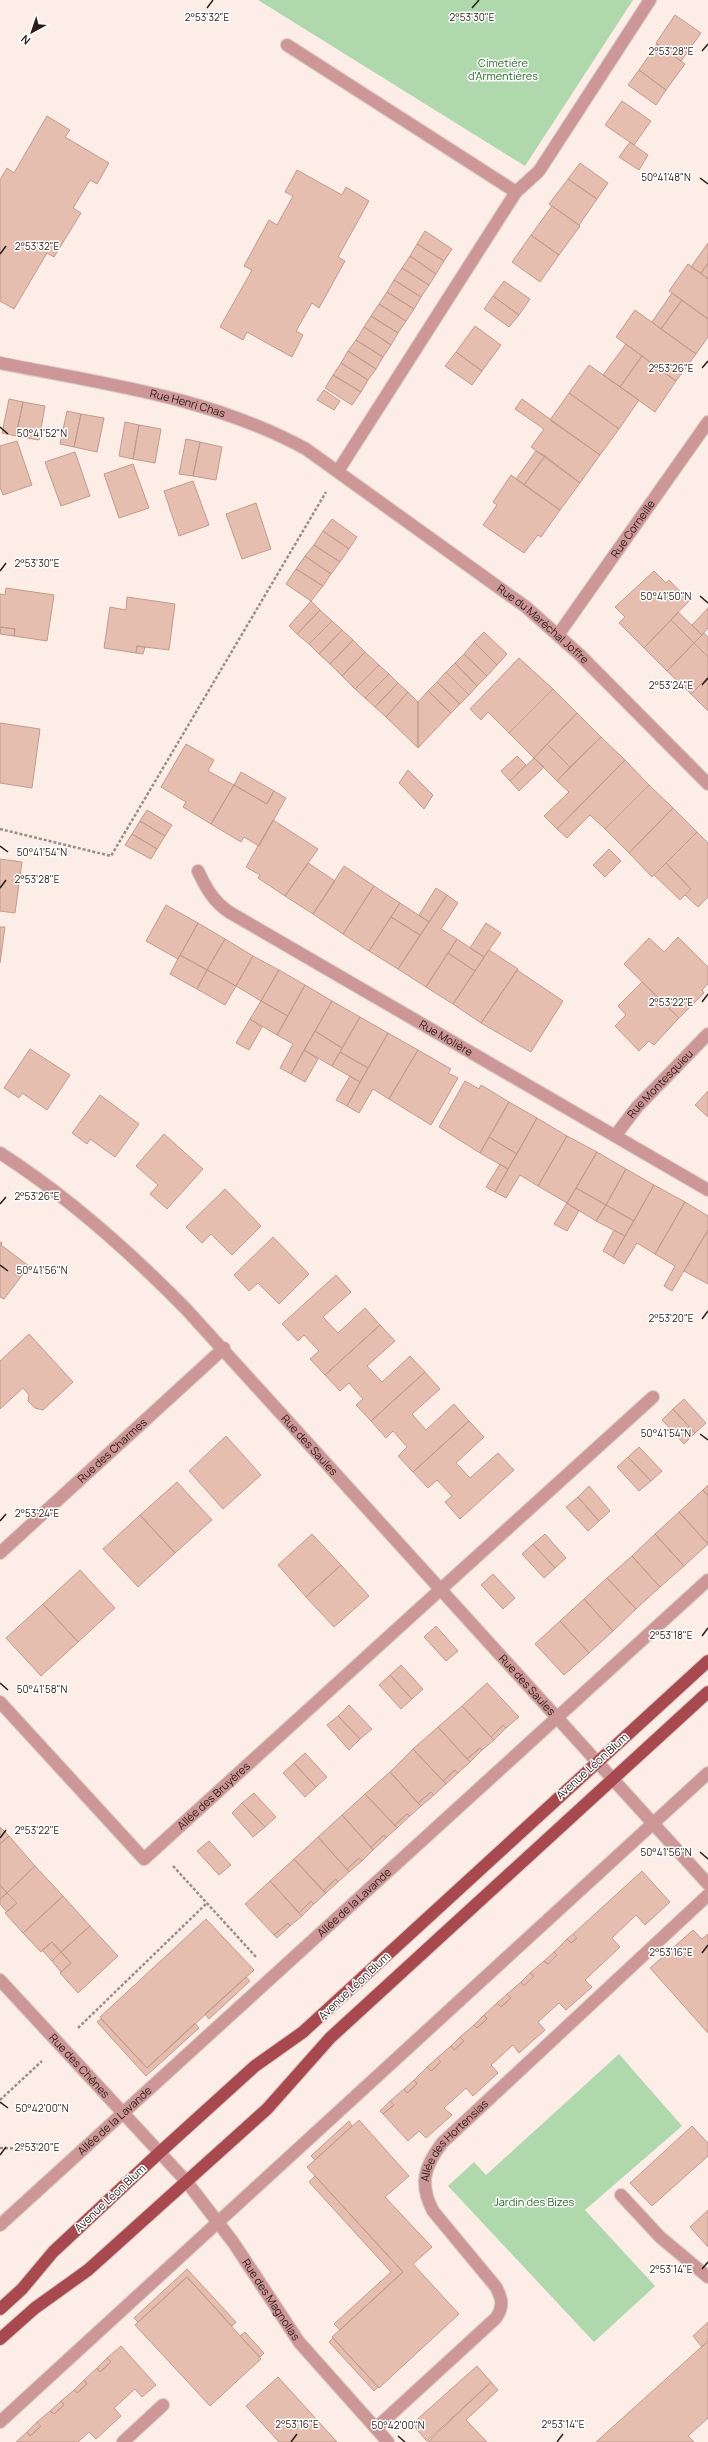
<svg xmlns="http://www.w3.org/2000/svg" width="708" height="2442" font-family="Manrope,sans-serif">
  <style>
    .green { fill: #b0d8ad }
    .building { fill: #e6beb0; stroke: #c19b8d }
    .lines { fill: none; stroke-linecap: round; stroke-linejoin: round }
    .lane-casing { stroke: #d7c7c1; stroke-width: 14 }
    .street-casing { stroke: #d7c7c1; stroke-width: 14 }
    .primary-casing { stroke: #d7c7c1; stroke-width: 14 }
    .path { stroke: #9c8d87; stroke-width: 2.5; stroke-dasharray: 3 2; stroke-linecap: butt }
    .lane { stroke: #ce9797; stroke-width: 12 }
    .street { stroke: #ce9797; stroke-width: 12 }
    .primary { stroke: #a7494e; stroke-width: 12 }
    .ticks { fill: none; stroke: #2a1c16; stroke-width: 1.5 }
    .labels { text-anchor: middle; stroke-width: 3; stroke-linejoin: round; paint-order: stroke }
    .park-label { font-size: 11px; fill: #266626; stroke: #fff }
    .street-label { font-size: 11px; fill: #2a1c16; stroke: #fff }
    .ticks-label { font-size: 10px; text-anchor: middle; fill: #2a1c16; stroke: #fff; stroke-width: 3; stroke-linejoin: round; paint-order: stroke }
  </style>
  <rect width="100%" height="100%" fill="#fdede7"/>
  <path class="green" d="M258 0H633L525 166Z
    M619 2054 682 2126 585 2210 655 2286 594 2342 448 2186 474 2162 486 2175Z"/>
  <path class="building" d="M675 15 701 33 681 61 656 43Z
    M657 44 685 64 666 90 639 70Z
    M639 70 666 90 656 105 628 85Z
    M622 101 651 121 634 145 605 125Z
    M47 116 70 130 65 137 109 163 97 184 90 180 73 208 81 213 54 257 47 253 14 309 0 301V180L7 168 14 173Z
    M630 142 648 155 639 170 619 157Z
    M580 163 608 183 597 199 568 179Z
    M297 170 342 195 346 187 369 201 338 257 345 261 319 308 312 303 296 331 303 335 292 357 247 332 243 340 220 327 252 270 244 266 269 220 277 225 293 196 285 192Z
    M568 179 597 199 579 225 549 204Z
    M552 206 580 226 559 255 531 235Z
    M425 231 452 249 444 261 417 244Z
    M531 235 559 255 540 282 512 262Z
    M708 243V263L701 273 691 267Z
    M417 244 444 261 436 274 410 256Z
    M410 256 436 274 429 285 402 268Z
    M708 263V279L701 273Z
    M688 264 708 279V319L669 291Z
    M402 268 429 285 421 297 394 280Z
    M394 280 421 297 414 309 387 292Z
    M504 281 530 299 519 315 493 296Z
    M387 292 414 309 406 321 379 304Z
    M672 293 682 300 661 329 652 322Z
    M493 296 519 315 509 327 484 309Z
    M682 300 708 319V337L696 354 661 329Z
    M379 304 406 321 398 333 371 316Z
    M635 310 696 354 676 381 616 337Z
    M371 316 398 333 391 345 364 327Z
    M475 326 501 345 482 371 456 352Z
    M364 327 391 345 383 357 356 340Z
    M356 340 383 357 376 369 348 351Z
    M626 344 642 356 620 387 603 375Z
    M348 351 376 369 368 380 341 363Z
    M456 352 482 371 472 385 445 366Z
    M642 356 676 381 655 412 620 387Z
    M341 363 368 380 361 392 333 375Z
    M589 365 639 400 619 429 569 393Z
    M333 375 361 392 352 405 325 388Z
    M324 390 340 401 334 410 317 400Z
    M569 393 619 429 600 455 550 420Z
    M9 399 23 402 16 436 2 433Z
    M522 399 600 455 580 483 531 447 544 429 515 409Z
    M23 402 45 406 39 440 16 436Z
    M67 411 81 414 74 447 60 444Z
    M81 414 104 418 97 452 74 447Z
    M125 422 139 425 133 459 119 456Z
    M139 425 161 429 155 463 133 459Z
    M186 439 200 442 193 476 179 474Z
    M17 441 32 485 3 495 0 487V446Z
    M200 442 222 447 216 480 193 476Z
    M536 451 545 456 524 485 516 479Z
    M75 452 90 496 61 506 45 462Z
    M545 456 580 483 560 510 524 485Z
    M133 464 149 508 119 518 104 474Z
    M511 475 560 510 541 537 538 535 524 553 483 525 497 505 493 502Z
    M193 481 209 525 179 536 164 491Z
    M256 503 271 549 242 559 226 514Z
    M332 519 357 537 349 549 323 531Z
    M323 531 349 549 340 562 314 545Z
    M314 545 340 562 331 574 305 556Z
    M305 556 331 574 323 586 296 569Z
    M296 569 323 586 311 601 286 584Z
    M654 571 666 583 669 580 689 601 644 648 619 623 625 617 615 607Z
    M6 588 54 595 47 641 14 636 15 629 0 627V594L5 595Z
    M127 597 175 604 169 650 137 646 136 653 104 648 110 607 126 610Z
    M311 601 320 610 297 634 289 626Z
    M708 608V628L702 635 692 625Z
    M320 610 332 621 309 644 297 634Z
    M678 612 702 635 694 643 671 620Z
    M671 620 694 643 667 671 644 648Z
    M332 621 342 630 319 654 309 644Z
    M1 627 15 629 14 636 0 634Z
    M342 630 353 640 330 664 319 654Z
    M484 632 507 654 497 665 474 642Z
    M704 633 708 637V657L694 643Z
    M353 640 365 652 342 676 330 664Z
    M474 642 497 665 487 676 464 654Z
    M694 643 708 657V677L691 694 667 671Z
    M137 646 145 647 143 654 136 653Z
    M365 652 379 665 355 689 342 676Z
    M464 654 487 676 477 686 455 663Z
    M519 658 553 689 509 733 488 712 481 720 470 709Z
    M455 663 477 686 469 695 446 672Z
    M379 665 389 674 365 698 355 689Z
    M446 672 469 695 460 704 437 682Z
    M389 674 398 683 375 707 365 698Z
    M708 677V711L691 694Z
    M437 682 460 704 451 713 428 691Z
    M398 683 408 692 386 717 375 707Z
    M553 689 577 713 534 758 509 733Z
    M428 691 451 713 418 748V702Z
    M408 692 418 702V748L386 717Z
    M577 713 601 737 570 767 547 744Z
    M0 723 40 729 32 788 0 783Z
    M601 737 625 760 557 829 544 816 569 792 557 781Z
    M186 744 214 760 208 771 234 785 211 824 183 807 186 802 161 787Z
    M547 744 570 767 557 781 534 758Z
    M517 756 526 765 510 781 501 771Z
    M534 758 544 767 519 791 510 781Z
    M625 760 649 785 605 829 590 815 567 838 557 829Z
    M408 770 433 795 424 809 399 783Z
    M241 772 274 791 267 804 234 785Z
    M234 785 267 804 274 791 286 798 259 846 244 837 241 842 211 824Z
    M649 785 673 808 629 853 605 829Z
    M673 808 697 832 652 877 629 853Z
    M147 810 172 825 165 836 140 821Z
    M273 820 318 849 285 896 258 878 260 875 246 867Z
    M140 821 165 836 157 849 132 834Z
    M697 832 708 843V897L698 907 685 895 691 889 666 863Z
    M132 834 157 849 151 859 125 845Z
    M609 849 621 861 605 877 593 865Z
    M0 859 22 862 15 913 0 911Z
    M308 863 335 881 313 914 285 896Z
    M666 863 691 889 680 900 654 875Z
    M344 866 374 886 343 934 313 914Z
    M374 886 400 903 369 951 343 934Z
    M436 888 447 895 429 922 419 915Z
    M447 895 458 903 441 929 457 939 426 987 398 969Z
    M400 903 429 922 420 935 391 917Z
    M166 905 198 923 178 959 146 941Z
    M391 917 420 935 398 969 369 951Z
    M198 923 225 939 207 970 180 955Z
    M486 923 501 933 484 957 470 948Z
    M0 927H5L0 963Z
    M678 937 708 967V984L702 990 704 993 679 1018 624 964 649 938 664 952Z
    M225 939 253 956 236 986 207 970Z
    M457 939 484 957 475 971 448 953Z
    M489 950 518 969 481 1023 453 1004Z
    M448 953 475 971 453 1004 426 987Z
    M180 955 207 970 197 989 170 974Z
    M253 956 279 970 261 1001 236 986Z
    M207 970 236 986 225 1005 197 989Z
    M279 970 305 985 288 1016 261 1001Z
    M517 970 563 1001 531 1052 481 1023Z
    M642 982 679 1018 654 1045 649 1041 639 1051 615 1026 626 1015 618 1006Z
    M305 985 332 1001 291 1074 280 1068 293 1044 277 1035Z
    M261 1001 288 1016 277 1035 250 1019Z
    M332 1001 360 1017 342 1048 315 1031Z
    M360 1017 388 1033 368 1068 340 1052Z
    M250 1019 262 1027 249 1050 236 1043Z
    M315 1031 342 1048 332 1066 304 1050Z
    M388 1033 418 1050 389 1099 373 1089 359 1113 347 1106Z
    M30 1049 70 1075 47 1110 22 1093 19 1098 4 1088Z
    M304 1050 318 1059 305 1082 291 1074Z
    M418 1050 451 1069 448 1073 458 1078 431 1125 389 1099Z
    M340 1052 368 1068 360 1082 332 1066Z
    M350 1076 360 1082 347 1106 336 1100Z
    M465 1081 479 1089 481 1085 509 1102 480 1153 439 1127Z
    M708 1091V1117L695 1105Z
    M100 1095 139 1124 115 1157 90 1139 87 1144 72 1133Z
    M509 1102 537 1118 517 1154 489 1137Z
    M537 1118 567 1136 538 1186 520 1175 506 1198 495 1192Z
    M164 1134 203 1169 167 1209 150 1194 158 1185 136 1166Z
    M567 1136 597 1152 567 1203 538 1186Z
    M489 1137 517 1154 508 1169 480 1153Z
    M597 1152 626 1169 606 1205 576 1188Z
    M500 1164 508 1169 495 1192 486 1187Z
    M626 1169 654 1185 634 1221 606 1205Z
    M654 1185 685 1202 655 1254 637 1243 624 1264 613 1257Z
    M576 1188 606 1205 596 1221 567 1203Z
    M225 1189 261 1226 232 1255 211 1234 202 1243 186 1227Z
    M685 1202 708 1216V1230L672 1291 664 1286 675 1266 655 1254Z
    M567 1203 579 1211 567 1231 554 1224Z
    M606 1205 634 1221 625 1236 596 1221Z
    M614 1230 625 1236 613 1257 603 1251Z
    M708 1230V1284L684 1271Z
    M273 1237 309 1274 279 1304 258 1283 249 1291 234 1275Z
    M0 1242 2 1243 1 1245 29 1266 4 1299 0 1297Z
    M336 1275 351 1292 323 1317 338 1333 365 1308 380 1325 325 1375 310 1359 319 1351 304 1335 298 1341 282 1324Z
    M380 1325 395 1341 367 1366 382 1382 410 1356 425 1372 371 1421 356 1405 363 1399 349 1383 340 1391 325 1375Z
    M29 1334 73 1382 43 1410 35 1408 28 1401 29 1395 23 1388 0 1409V1361Z
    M425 1372 440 1389 412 1414 426 1430 454 1404 469 1421 413 1472 398 1456 407 1447 393 1431 386 1438 371 1421Z
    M684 1399 706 1423 695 1433 673 1409Z
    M673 1409 695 1433 684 1444 662 1420Z
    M469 1421 484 1437 456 1463 470 1478 498 1453 514 1470 460 1519 445 1502 452 1496 437 1480 428 1488 413 1472Z
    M226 1436 261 1475 223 1509 189 1471Z
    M639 1447 662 1471 651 1481 628 1457Z
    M628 1457 651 1481 639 1491 617 1467Z
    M177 1482 212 1520 175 1553 140 1515Z
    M708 1485V1496L703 1490Z
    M589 1486 610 1511 599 1521 578 1497Z
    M703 1490 708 1496V1544L679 1512Z
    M578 1497 599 1521 588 1531 566 1507Z
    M679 1512 708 1544 684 1566 655 1534Z
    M140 1515 175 1553 138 1587 103 1549Z
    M312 1534 341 1565 306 1597 278 1565Z
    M545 1534 566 1558 555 1568 533 1544Z
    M655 1534 684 1566 660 1587 632 1556Z
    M533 1544 555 1568 544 1578 522 1554Z
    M632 1556 660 1587 636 1609 607 1578Z
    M341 1565 369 1596 334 1627 306 1597Z
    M80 1570 115 1608 78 1642 43 1604Z
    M493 1574 515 1598 503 1609 481 1585Z
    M607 1578 636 1609 613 1631 584 1599Z
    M584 1599 613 1631 589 1653 560 1621Z
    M43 1604 78 1642 41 1676 6 1638Z
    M560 1621 589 1653 564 1675 535 1644Z
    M436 1626 458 1651 446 1661 424 1637Z
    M401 1665 423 1689 412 1699 390 1675Z
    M390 1675 412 1699 401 1709 379 1685Z
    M487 1683 519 1717 506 1728 503 1725 491 1737 462 1706Z
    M349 1705 372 1729 360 1739 338 1716Z
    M462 1706 494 1740 482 1750 480 1748 467 1759 438 1727Z
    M338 1716 360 1739 349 1750 327 1725Z
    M503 1725 506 1728 494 1740 491 1737Z
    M438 1727 470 1762 458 1773 455 1770 443 1781 413 1749Z
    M480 1748 482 1750 470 1762 467 1759Z
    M413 1749 446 1784 434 1795 431 1792 418 1803 390 1772Z
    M305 1753 327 1777 316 1787 294 1763Z
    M294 1763 316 1787 305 1797 283 1773Z
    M455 1770 458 1773 446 1784 443 1781Z
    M390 1772 421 1806 410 1816 407 1814 395 1825 365 1794Z
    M431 1792 434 1795 421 1806 418 1803Z
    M254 1793 276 1817 265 1827 242 1803Z
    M365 1794 397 1828 386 1838 384 1835 371 1847 342 1815Z
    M242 1803 265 1827 253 1837 232 1813Z
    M407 1814 410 1816 397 1828 395 1825Z
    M342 1815 373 1850 362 1861 359 1858 347 1869 318 1837Z
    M0 1827 9 1836 0 1844Z
    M384 1835 386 1838 373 1850 371 1847Z
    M9 1836 35 1866 7 1893 0 1885V1844Z
    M318 1837 349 1872 338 1882 336 1879 323 1891 294 1859Z
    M209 1841 231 1865 219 1875 197 1851Z
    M359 1858 362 1861 349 1872 347 1869Z
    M294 1859 326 1893 314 1904 311 1901 299 1913 270 1881Z
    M35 1866 63 1896 23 1933 5 1913 17 1903 7 1893Z
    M642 1871 670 1902 645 1925 636 1915 612 1938 620 1947 585 1980 592 1987 566 2010 559 2003 538 2022 545 2030 519 2053 513 2045 491 2065 498 2073 473 2096 466 2088 444 2108 452 2115 426 2138 419 2131 408 2141 383 2114 394 2105 390 2101 404 2089 407 2093 417 2084 414 2080 427 2067 431 2071 441 2062 437 2058 451 2046 454 2050 464 2041 460 2037 474 2025 477 2028 487 2019 484 2015 497 2003 501 2007 511 1998 507 1994 521 1982 524 1986 534 1976 530 1973 544 1961 548 1964 557 1955 554 1952 567 1939 571 1943 577 1938 573 1934Z
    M336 1879 338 1882 326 1893 323 1891Z
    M270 1881 302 1916 290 1926 288 1923 274 1935 245 1904Z
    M0 1885 7 1893 0 1899Z
    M7 1893 17 1903 7 1912 0 1904V1899Z
    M63 1896 90 1926 61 1952 52 1942 41 1952 23 1933Z
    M311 1901 314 1904 302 1916 299 1913Z
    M206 1919 254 1970 147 2068 100 2017Z
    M288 1923 290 1926 277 1938 274 1935Z
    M90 1926 118 1956 78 1993 60 1973 71 1963 61 1952Z
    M693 1930 702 1939 708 1934V2033L650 1968Z
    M573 1934 577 1938 571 1943 567 1939Z
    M52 1942 61 1952 52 1961 42 1950Z
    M61 1952 71 1963 61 1972 52 1961Z
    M554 1952 557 1955 548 1964 544 1961Z
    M530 1973 534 1976 524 1986 521 1982Z
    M246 1977 250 1981 209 2019 205 2014Z
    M507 1994 511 1998 501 2007 497 2003Z
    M484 2015 487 2019 477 2028 474 2025Z
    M101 2019 147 2068 195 2023 199 2028 146 2076 97 2022Z
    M460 2037 464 2041 454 2050 451 2046Z
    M437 2058 441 2062 431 2071 427 2067Z
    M414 2080 417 2084 407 2093 404 2089Z
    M390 2101 394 2105 383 2114 380 2111Z
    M359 2120 409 2176 385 2197 432 2247 413 2264 459 2314 379 2388 332 2337 403 2272 307 2167Z
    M349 2121 352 2126 315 2160 311 2156Z
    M692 2126 708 2143V2156L652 2206 630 2183Z
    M315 2176 403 2272 340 2330 334 2324 391 2272 309 2182Z
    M708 2210V2247L690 2227Z
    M187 2269 236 2322 232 2326 187 2277 138 2322 134 2318Z
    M187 2277 261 2359 210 2406 135 2325Z
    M708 2322V2341L702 2347 693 2336Z
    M245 2332 264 2353 260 2357 240 2336Z
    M333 2338 378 2387 374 2391 329 2342Z
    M708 2341V2418L688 2436 694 2442H596Z
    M121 2346 156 2385 142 2397 135 2389 114 2408 121 2416 96 2439 89 2432 78 2442H16L27 2432 30 2436 41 2426 37 2422 50 2411 54 2414 64 2405 61 2401 74 2390 77 2393 87 2384 84 2380 97 2368 100 2372 111 2362 107 2358Z
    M107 2358 111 2362 100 2372 97 2368Z
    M477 2366 491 2382 427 2441 412 2424Z
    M278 2377 337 2442H279L246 2406Z
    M84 2380 87 2384 77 2393 74 2390Z
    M491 2382 498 2390 466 2420 487 2442H428Z
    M61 2401 64 2405 54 2414 50 2411Z
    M37 2422 41 2426 30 2436 27 2432Z"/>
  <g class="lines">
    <g class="lane-casing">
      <g id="lane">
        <path d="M287 45 516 192 338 471"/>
        <path d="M516 192 539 171 650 0"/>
        <path d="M441 1589 653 1397"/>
        <path d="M621 2195 660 2237 708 2277"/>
        <path id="s1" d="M0 2225 708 1580"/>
        <path d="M0 2422 708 1773"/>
      </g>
    </g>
    <g class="street-casing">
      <g id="street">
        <path id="s2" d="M0 363C104 384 211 397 306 449L526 607 580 655 708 784"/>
        <path id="s3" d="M558 635 708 422"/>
        <path id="s4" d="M198 871C206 888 213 901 229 912L708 1190"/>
        <path id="s5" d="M615 1136 637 1107 708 1034"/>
        <path id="s6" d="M0 1153C69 1197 129 1251 186 1309L708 1884"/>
        <path id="s7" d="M0 1553 224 1348"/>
        <path id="s8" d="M0 1702 144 1859 441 1589"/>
        <path id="s9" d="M0 1980 186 2181 233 2242 299 2342 388 2442"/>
        <path id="s10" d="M376 2428 496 2318C504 2306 502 2299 496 2287L433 2211C419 2184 424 2167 442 2143L708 1895"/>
        <path d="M123 2442 163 2405"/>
      </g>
    </g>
    <g class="primary-casing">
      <path id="primary" d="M0 2309 22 2289 53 2252 159 2153 255 2066 303 2032 708 1661
        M0 2339 35 2308 88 2270 267 2109 330 2038 708 1692"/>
    </g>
    <path class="path" d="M0 829 111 856 326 492
      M173 1866 257 1958
      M78 2028 207 1903
      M0 2100 42 2061
      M0 2148 47 2149"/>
    <use href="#lane" class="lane"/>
    <use href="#street" class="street"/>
    <use href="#primary" class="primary"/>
  </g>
  <path class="ticks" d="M207 8 213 0M472 8 479 0M702 51 708 44M700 178 708 184M0 254 6 246M702 368 708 361M0 427 8 434M0 571 6 563M700 596 708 603M702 685 708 678M0 846 8 852M0 888 6 880M702 1002 708 994M0 1204 6 1197M0 1265 8 1271M702 1319 708 1311M700 1434 708 1440M0 1521 6 1514M702 1636 708 1628M0 1683 8 1690M0 1838 6 1830M700 1852 708 1859M702 1953 708 1945M0 2102 8 2108M0 2155 6 2147M702 2269 708 2262M398 2436 405 2442M291 2442 297 2434M557 2442 563 2434"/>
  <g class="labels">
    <g class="park-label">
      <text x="503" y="67">Cimetière<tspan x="503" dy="13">d'Armentières</tspan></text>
      <text x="534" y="2206">Jardin des Bizes</text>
    </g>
    <g class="street-label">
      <text dy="4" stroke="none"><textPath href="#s2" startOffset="192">Rue Henri Chas</textPath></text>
      <text dy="4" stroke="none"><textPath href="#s3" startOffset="130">Rue Corneille</textPath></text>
      <text dy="4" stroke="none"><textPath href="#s2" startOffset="614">Rue du Maréchal Joffre</textPath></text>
      <text dy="4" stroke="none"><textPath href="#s4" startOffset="303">Rue Molière</textPath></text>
      <text dy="4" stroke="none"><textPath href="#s5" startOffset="69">Rue Montesquieu</textPath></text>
      <text dy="4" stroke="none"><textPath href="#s6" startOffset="427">Rue des Saules</textPath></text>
      <text dy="4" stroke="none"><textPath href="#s7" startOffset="152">Rue des Charmes</textPath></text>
      <text dy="4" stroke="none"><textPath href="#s6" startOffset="751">Rue des Saules</textPath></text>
      <text transform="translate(592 1766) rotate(-42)" y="4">Avenue Léon Blum</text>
      <text dy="4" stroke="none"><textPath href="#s8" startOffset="307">Allée des Bruyères</textPath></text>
      <text dy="4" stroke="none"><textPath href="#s1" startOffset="479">Allée de la Lavande</textPath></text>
      <text transform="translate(354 1986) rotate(-43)" y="4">Avenue Léon Blum</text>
      <text dy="4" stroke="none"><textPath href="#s9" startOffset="117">Rue des Chênes</textPath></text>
      <text dy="4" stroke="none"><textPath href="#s1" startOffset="155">Allée de la Lavande</textPath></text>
      <text dy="4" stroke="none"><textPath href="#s10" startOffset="377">Allée des Hortensias</textPath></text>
      <text transform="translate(110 2198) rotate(-43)" y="4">Avenue Léon Blum</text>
      <text dy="4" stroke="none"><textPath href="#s9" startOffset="420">Rue des Magnolias</textPath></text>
    </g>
  </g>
  <g class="ticks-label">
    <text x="207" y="21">2°53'32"E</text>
    <text x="472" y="21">2°53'30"E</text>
    <text x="671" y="55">2°53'28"E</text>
    <text x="666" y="181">50°41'48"N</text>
    <text x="37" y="250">2°53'32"E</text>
    <text x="671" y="372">2°53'26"E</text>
    <text x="42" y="437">50°41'52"N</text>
    <text x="37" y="567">2°53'30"E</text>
    <text x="666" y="600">50°41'50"N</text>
    <text x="671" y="689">2°53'24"E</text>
    <text x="42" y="856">50°41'54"N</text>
    <text x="37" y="883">2°53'28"E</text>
    <text x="671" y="1006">2°53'22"E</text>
    <text x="37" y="1200">2°53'26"E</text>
    <text x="42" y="1274">50°41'56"N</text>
    <text x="671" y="1322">2°53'20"E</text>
    <text x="666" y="1437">50°41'54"N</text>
    <text x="37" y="1517">2°53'24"E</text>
    <text x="671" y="1639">2°53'18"E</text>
    <text x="42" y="1693">50°41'58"N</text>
    <text x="37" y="1834">2°53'22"E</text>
    <text x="666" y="1856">50°41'56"N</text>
    <text x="671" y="1956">2°53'16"E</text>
    <text x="42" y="2112">50°42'00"N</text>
    <text x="37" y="2151">2°53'20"E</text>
    <text x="671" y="2273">2°53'14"E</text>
    <text x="297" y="2428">2°53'16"E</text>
    <text x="563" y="2428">2°53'14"E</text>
    <text x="398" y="2429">50°42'00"N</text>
  </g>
  <g transform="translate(32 32) rotate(220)" stroke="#ffffff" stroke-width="3" paint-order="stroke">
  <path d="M0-3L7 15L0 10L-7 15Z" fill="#2a1c16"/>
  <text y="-6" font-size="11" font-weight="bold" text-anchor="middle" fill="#2a1c16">N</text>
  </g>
</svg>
